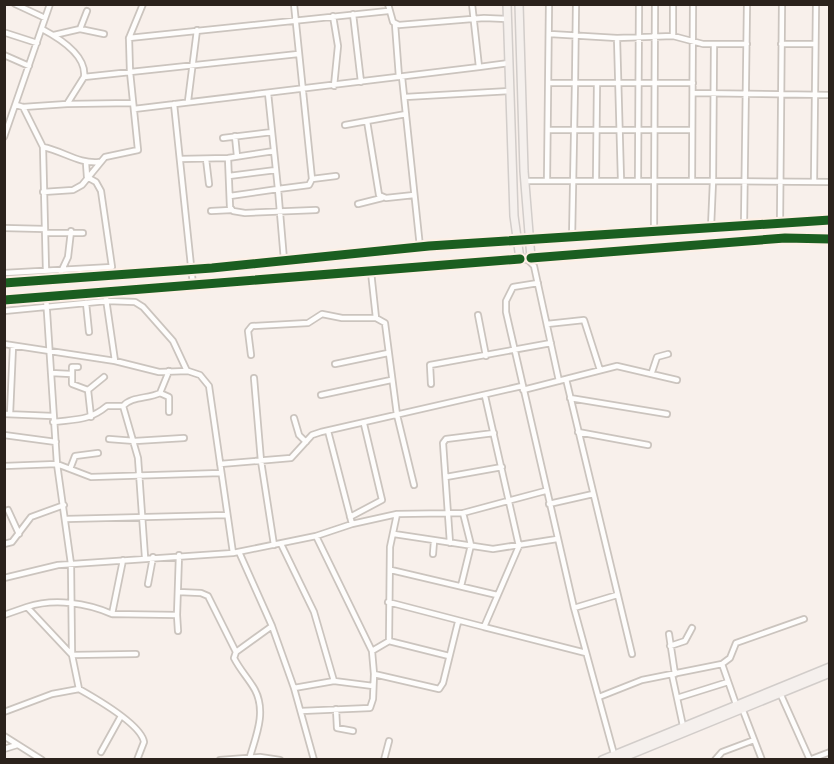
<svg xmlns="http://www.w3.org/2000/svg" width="834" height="764" font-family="'PT Sans Narrow',sans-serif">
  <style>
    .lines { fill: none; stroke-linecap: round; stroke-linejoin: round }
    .street-casing { stroke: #cbc4be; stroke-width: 8 }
    .primary-casing { stroke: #d2cdca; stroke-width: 10 }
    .street { stroke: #fefdfc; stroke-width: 4.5 }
    .primary { stroke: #f5f0ed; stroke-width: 7 }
    .cycleway-casing { stroke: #feefe5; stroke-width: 13 }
    .cycleway { stroke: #1b5e20; stroke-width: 9 }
  </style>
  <rect width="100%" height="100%" fill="#f8f0eb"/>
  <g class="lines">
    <g class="street-casing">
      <path id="street" d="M15 4 45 18
        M388 4 393 22 399 25 484 18 507 19
        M472 4 479 67 509 63
        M673 4V36
        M353 14 361 82
        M333 16 338 46 334 86
        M395 24 399 77
        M42 29C59 38 87 55 84 77
        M80 29 87 11
        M6 33 37 43
        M550 34 617 38 673 36 703 44H747
        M54 35 80 29 104 34
        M129 38 143 4
        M617 38 621 180
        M714 44 713 181 830 182
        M781 44H815
        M4 55 29 66
        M402 77 420 247
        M549 83H575L576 4
        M268 93 278 189 309 185 312 179 294 4
        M693 93 830 95
        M405 97 510 91
        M188 101 197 30
        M67 104 133 103
        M174 104 193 285
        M16 105 23 107 67 104 84 77 298 54
        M23 107 43 147 46 271
        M134 109 479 67
        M406 114 367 121 379 195 386 198 414 195
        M345 125 367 121
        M548 130H691
        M235 136 237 156
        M4 137 50 4
        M223 138 272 132
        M43 147C63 151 79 164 99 162
        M228 158 230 207 233 211 245 213 316 210
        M180 159 228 158 274 151
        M206 159 209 184
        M229 176 276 170
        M312 179 336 176
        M638 180 639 4
        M525 181H713L711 227
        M547 181 549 4
        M596 181 597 83
        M692 181 693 4
        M814 181 816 4
        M43 192 73 190 82 185 105 157 138 150 130 72 129 38 388 11
        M230 196 278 189 284 260
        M358 204 382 198
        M211 211 231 210
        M780 222 782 4
        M744 225 747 4
        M4 228 45 229
        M654 231 655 4
        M46 233H83
        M572 239 575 83H693
        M526 258 534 266 559 381
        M61 272 68 257 71 231
        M371 272 376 318 385 323 397 415 414 485
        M4 273 112 267 101 191 96 182 87 177 86 163
        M538 283 513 287 506 301V312L574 608 614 754
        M105 292 115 361
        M46 297 57 464 71 564 72 655 79 689
        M86 303 89 332
        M4 311 107 301 135 302 143 307 173 341 187 371
        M478 315 486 356
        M547 324 584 320 600 370
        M4 344 115 361 159 372 188 371 200 375 209 386 233 553
        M251 355 248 331 252 326 308 323 322 314 342 318H376
        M335 364 388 353
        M78 367H72V384L88 390
        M652 372 657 357 668 354
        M51 373 71 374
        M254 378 261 461 274 545
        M566 379 632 654
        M431 384 430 365 551 343
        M88 390 91 417
        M88 390 104 377
        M523 390 617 366 677 380
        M160 393 169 397V412
        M321 395 391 380
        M485 396 519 546 484 627 586 653
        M570 398 667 414
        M4 414 53 416
        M10 414 13 346
        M294 418 299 435 306 442
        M53 422C76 419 89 421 107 406H123
        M328 431 352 524
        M578 432 648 445
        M4 435 56 442
        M109 439 135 441 184 438
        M220 464 291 458 312 435 321 432 522 386
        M4 466 57 464 91 477 221 473
        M70 469 75 456 98 453
        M446 477 502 467
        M549 504 593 494
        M8 510 19 534
        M350 517 382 500 364 424
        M66 519 226 515
        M394 534 493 549 557 539
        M316 536 352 524 397 514
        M450 543 443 443 446 439 494 433
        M4 544 12 542 31 517 64 505
        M281 544 314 612 334 681 294 688
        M239 552 272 626 294 688 314 760
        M433 554 434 541
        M145 557 138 458 123 406C132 396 148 399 160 393L169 371
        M123 560 112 614 177 615 179 555
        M391 570 497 595
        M4 578 58 565 233 553 316 536 372 651 374 674 439 689 443 683 458 622
        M148 584 153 557
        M461 586 471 545 463 513
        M178 592 201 593 208 596 236 652 272 626
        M388 602 484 627
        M27 607C54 598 87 603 112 614
        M574 608 617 595
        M4 615 27 607 72 655 136 654
        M177 615 178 631
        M669 634 675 674
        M389 641 390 547 397 514 463 513 545 491
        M670 646 685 641 692 628
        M372 651 389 641 449 656
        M236 652 234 658C240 670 249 679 255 690 267 713 255 738 249 760
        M722 664 737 707
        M672 675 677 698
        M334 681 373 686
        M780 693 810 760
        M599 697 642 680 722 664 730 658 736 643 804 619
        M742 708 762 760
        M336 709 337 728 353 731
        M301 711 370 708 373 699 374 674
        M4 712 52 694 79 689C95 698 141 724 144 742L137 760
        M683 726 677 698 728 682
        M4 736 42 760
        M4 749 17 745
        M101 752 121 716
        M220 760 260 757 280 760
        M384 760 389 741
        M715 760 722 752 754 740
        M809 760 830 752"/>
    </g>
    <g class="primary-casing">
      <path id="primary" d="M507 4 514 216 520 259
        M519 4 524 171 531 258
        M4 283 212 268 429 246 830 220
        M4 300 785 238 830 239
        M602 760 830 667
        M617 760 830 673"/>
    </g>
    <use href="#street" class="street"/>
    <use href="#primary" class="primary"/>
    <g class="cycleway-casing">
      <path id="cycleway" d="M531 258 785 238 830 239
        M4 283 212 268 429 246 830 220
        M4 300 520 259"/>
    </g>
    <use href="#cycleway" class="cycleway"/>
  </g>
  <rect width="834" height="764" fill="none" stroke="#2b221c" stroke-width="12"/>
</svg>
